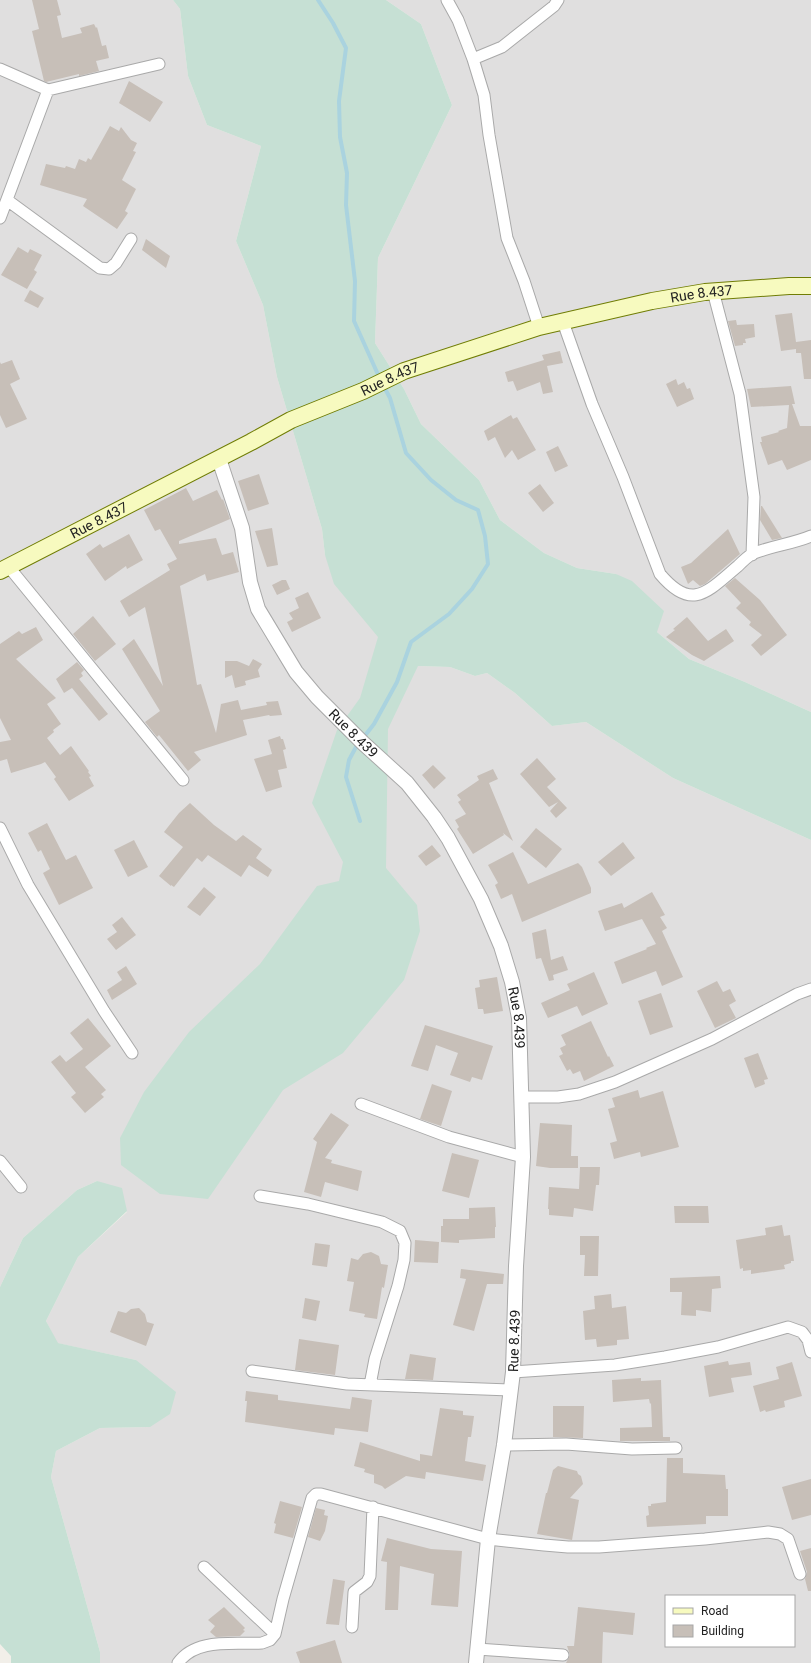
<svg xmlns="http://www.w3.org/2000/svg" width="811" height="1663" font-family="Roboto,sans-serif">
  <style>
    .residential { fill: #e0dfdf; fill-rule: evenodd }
    .wetland { fill: #c6e0d4 }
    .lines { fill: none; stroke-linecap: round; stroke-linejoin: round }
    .stream { stroke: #aad3df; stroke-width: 4 }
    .building { fill: #c7bfb8 }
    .minor-casing { stroke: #a9a9a9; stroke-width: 13 }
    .tertiary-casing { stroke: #a9a9a9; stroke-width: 16 }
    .secondary-casing { stroke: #707d05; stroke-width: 18 }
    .minor { stroke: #fff; stroke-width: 11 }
    .tertiary { stroke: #fff; stroke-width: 14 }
    .secondary { stroke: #f7fabf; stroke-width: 16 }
    .labels { text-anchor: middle; stroke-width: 3.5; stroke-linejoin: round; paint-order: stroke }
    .street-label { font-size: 14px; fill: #222; stroke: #fff }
  </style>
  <rect width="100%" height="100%" fill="#f2efe9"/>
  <path class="residential" d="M0 0H173L180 9 188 76 207 125 261 146 236 241 263 305 277 377 322 529 325 555 418 666 450 667 475 676 487 673 515 693 552 726 586 722 673 778 811 840V1663H100V1652L51 1477 56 1451 100 1428 150 1427 136 1360 57 1343 46 1321 78 1257 127 1212 97 1181 77 1190 23 1238 0 1287ZM666 1596H794V1646H666Z
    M386 0H811V712L745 682 689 659 657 632 616 574 577 568 544 553 500 520 479 480 421 424 404 389 375 343 378 258 452 105 421 24Z"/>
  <path class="wetland" d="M173 0H386L421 24 452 105 378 258 375 343 404 389 421 424 479 480 500 520 544 553 577 568 616 574 632 581 664 611 657 632 689 659 745 682 811 712V840L673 778 586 722 552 726 515 693 487 673 475 676 450 667 418 666 388 729 386 868 417 905 420 931 404 980 343 1053 283 1090 208 1199 160 1194 121 1165 120 1138 144 1092 189 1032 260 964 317 886 339 881 343 862 312 803 337 730 360 698 378 637 334 584 325 555 322 529 277 377 263 305 236 241 261 146 207 125 188 76 180 9Z
    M97 1181 122 1188 127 1211 78 1257 46 1321 58 1343 136 1360 176 1392 170 1414 150 1427 100 1428 56 1451 51 1477 100 1652V1663H11V1656L0 1644V1287L23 1238 77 1190Z"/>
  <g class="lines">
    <path class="stream" d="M318 0 333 23 346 48 339 101 340 137 347 173 346 205 355 281 354 321 380 379
      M360 821 346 777 349 760 356 747 374 724 397 682 411 642 449 614 472 589 488 564 485 536 478 510 456 500 431 480 406 453 390 398 383 385"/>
  </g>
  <path class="building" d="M32 0H57L61 15 57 16 62 38 82 33 80 28 94 24 96 28 97 27 102 46 106 45 109 58 96 61 99 71 79 76V74L46 82 44 81 32 31 39 29Z
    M129 81 163 102 150 122 119 103Z
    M110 126 119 131 121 127 131 140 137 143 133 151 136 152 122 180 136 189 125 211 128 213 117 229 83 206 87 199 40 185 46 164 65 168 66 166 75 169 79 159 86 162 88 158 91 160Z
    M146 239 170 256 166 268 142 250Z
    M18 247 28 253 30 249 42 255 34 270 37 272 27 289 1 275Z
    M30 290 44 298 38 308 24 301Z
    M792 313 796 342 811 340V379H804L801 353H796V349L781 351 775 315Z
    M736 320 737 325 754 324 755 337 745 339 746 343H743V345L735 346 728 321Z
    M560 351 563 363 547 366 553 392 543 394 540 382 517 391 513 381 508 382 505 372 544 360 542 355Z
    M12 360 20 379 10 384 27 419 6 428 0 415V362L1 364Z
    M676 379 678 385 684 382 687 389 690 388 694 399 677 407 666 384Z
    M791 386 795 404H792L800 426H811V460L787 470 782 460 768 465 760 442H762L761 437 779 432 778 431 787 428 789 405 751 407 747 389Z
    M511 415 513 419 517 417 536 450 518 460 512 450 505 458 495 437 488 441 484 431Z
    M558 446 568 466 555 472 546 452Z
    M259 474 269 504 248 511 238 481Z
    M540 484 554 503 543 512 528 493Z
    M186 488 193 501 217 490 222 500 223 499 230 519 179 541V544L216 538 222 555 233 552 239 572 207 581 205 574 180 586 197 685 201 684 216 733 221 704 238 700 241 710 267 705 266 702 278 701 282 715 270 716 269 715 243 720 247 735 194 752 201 760 188 771 159 735 157 737 145 722 160 711 122 649 134 639 163 686 145 607 129 617 120 601 170 570 167 564 177 559 160 529 155 531 144 510Z
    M761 506H762L782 538 772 540 760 520Z
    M272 528 278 565 267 567 255 531Z
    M728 529 740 554 705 584 700 586 693 580 688 584 681 567 691 563Z
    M129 534 143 560 127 569 126 566 105 581 86 554 100 544 103 548Z
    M735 578 760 600 787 635 761 656 751 645 762 635 749 625 751 622 736 608 741 603 725 586Z
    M282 580H286L290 589 277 595 272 585Z
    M308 592 321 618 292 632 287 622 293 619 289 613 299 608 295 598Z
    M93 616 116 644 95 661 73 634Z
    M687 617 708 641 726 629 734 641 704 661 692 655 666 637 675 630 673 629Z
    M36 627 43 640 16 659 56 698 47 704 61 724 53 730 54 732 47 738 60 755 71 746 89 771 88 772 91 776 89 777 94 786 69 801 54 779 56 777 45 762 41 764 11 773 7 759 0 761V742L11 740 0 718V644L19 631 22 634Z
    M253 659 262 664 258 670 260 677 245 681 246 685 235 688 232 675 225 678V661H237L249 666Z
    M77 662 84 670 81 673 83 676 79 679 108 714 99 721 72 688 64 693 56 679Z
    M280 736 281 739H283L286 749 283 750 287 768 278 770 282 787 266 792 254 759 272 754 268 740Z
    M537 758 556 779 547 787 567 808 556 818 550 811 558 802 549 807 520 774Z
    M433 765 446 778 434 789 422 775Z
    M493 769 498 779 489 783 513 841 503 833 504 835 473 854 457 829 459 827 455 820 466 814 458 802 461 800 457 795 479 780 477 776Z
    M190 803 214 825 236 841 243 835 262 849 256 858 272 870 268 877 249 865 241 877 208 855 202 862 197 858 174 887 171 885V886L159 876 183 847 164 832 179 813Z
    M47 823 66 860 76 855 93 888 59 905 43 873 50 869 41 850 38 852 28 833Z
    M536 828 562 849 546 868 520 847Z
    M134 840 148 867 128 877 114 850Z
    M623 842 635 858 611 876 598 862Z
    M432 845 441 856 426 866 418 856Z
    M513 852 528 884 578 863 582 867 591 888V893L522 922 512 894 501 899 495 885 498 883 488 865Z
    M204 887 216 897 200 916 187 907Z
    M652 892 665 915 660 917 667 928 662 931 683 977 662 986 656 971 622 984 614 962 647 949 646 948 656 944 642 919 605 931 598 911 622 903 624 908Z
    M122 917 136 935 116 950 107 939 117 932 112 925Z
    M546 929 551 960 563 956 568 970 553 975 554 980 549 981 541 958 536 959 532 933Z
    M126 966 137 984 112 1000 107 990 122 980 117 972Z
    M594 972 608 1004 582 1016 577 1006 548 1018 541 1003 570 990 567 984Z
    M497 977 503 1011 484 1014 483 1009H478L475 988 480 987 479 980Z
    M717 981 723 992 730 989 736 1001 729 1005 736 1018 715 1028 697 991Z
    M661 993 673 1027 650 1035 638 1001Z
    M88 1018 111 1046 85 1067 106 1090 101 1094 104 1097 85 1113 71 1097 76 1093 51 1062 60 1055 66 1062 83 1049 70 1033Z
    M591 1021 608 1057 609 1056 614 1066 584 1081 580 1071 573 1074 570 1069 567 1071 559 1056 563 1054 560 1048 566 1045 561 1035Z
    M425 1025 493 1046 482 1080 472 1077 470 1082 450 1075 458 1053 436 1045 428 1071 411 1066Z
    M758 1053 768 1079 764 1080 765 1084 755 1088 744 1058Z
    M432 1084 452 1091 441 1126 420 1119Z
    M638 1090 640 1098 663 1091 679 1147 641 1157 640 1152 614 1159 610 1143 617 1141 608 1109 615 1107 612 1098Z
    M331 1113 349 1125 325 1158 332 1160 331 1163 362 1171 358 1191 325 1182 321 1197 304 1192 317 1142 313 1139Z
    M540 1123 572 1125 571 1156H578V1168H550L536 1166Z
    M452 1153 479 1160 469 1198 442 1191Z
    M580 1167H600L599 1185H596L593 1211 574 1208 573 1217 549 1215V1209H548L549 1187 579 1189Z
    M674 1206H708L709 1223H675Z
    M495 1207 496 1227H495V1238L459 1240V1243L441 1242V1226H443V1219H469V1208Z
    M782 1225 784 1236 790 1235 794 1261H791V1263L784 1265 785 1269 751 1274V1270L743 1271V1268L740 1269 736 1240 766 1235 765 1228Z
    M580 1236H599L598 1276H584L585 1255H580Z
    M415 1240 439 1242 438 1263 414 1262Z
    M315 1243 330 1245 327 1267 312 1265Z
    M371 1252 379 1256 381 1264 388 1265 384 1288 382 1287 377 1319 364 1317 365 1314 349 1311 354 1282 347 1281 351 1258 358 1260 363 1254Z
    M461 1269 504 1274 503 1284H487L474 1331 453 1325 466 1279 460 1278Z
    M720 1276 721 1288 712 1289 711 1312 696 1310V1316L681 1315 682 1292H670V1278Z
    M611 1294 612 1308 626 1306 629 1339 617 1340V1345L597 1347 596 1339 585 1340 583 1311 595 1309 594 1296Z
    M305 1298 320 1301 316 1321 302 1318Z
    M139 1308 145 1314 147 1322 154 1324 146 1346 110 1332 118 1311 126 1313 131 1309Z
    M299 1339 339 1345 335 1375 295 1370Z
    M410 1354 436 1358 433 1380 405 1379Z
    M728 1361 729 1365 750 1362 752 1375 731 1378 734 1392 709 1397 704 1366Z
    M792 1362 802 1396 784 1401 785 1407 766 1412 765 1410 760 1412 753 1386 779 1379 776 1367Z
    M641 1378V1381L661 1380 663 1437H670V1441H620V1428L652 1427 651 1403 650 1404 649 1399 613 1402 612 1380Z
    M246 1391 278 1395V1400L350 1409 352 1397 372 1400 368 1432 335 1428 334 1435 245 1422 247 1401H245Z
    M553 1406H584L583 1438 553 1437Z
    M440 1408 463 1411V1415L474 1416 471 1437H468L465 1461 486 1465 483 1481 426 1472 425 1479 406 1476 385 1489 382 1486 374 1483V1475L364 1472 365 1469 354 1466 360 1442 420 1461V1454L432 1456Z
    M667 1458H683V1473L725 1475 726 1489H728V1516H706V1524L647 1527 646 1516 649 1515 648 1506H651V1504L666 1502Z
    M558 1466 577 1471 578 1474 581 1476 583 1484 570 1498 579 1500 572 1540 537 1534 546 1493H547L553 1470Z
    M811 1479V1515L792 1520 782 1487Z
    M280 1501 302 1507 293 1538 274 1533 276 1524 274 1523Z
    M316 1508 325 1510 324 1515 328 1516 325 1531 320 1541 308 1537Z
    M387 1538 431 1549 462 1551 458 1607 431 1605 434 1574 400 1566 398 1610H385L387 1562 381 1561Z
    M811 1548V1591H808L805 1579 807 1572 800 1551Z
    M333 1579 345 1581 339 1625 326 1624Z
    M224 1607 245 1628 243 1630 245 1631 240 1636 216 1637 210 1632 215 1626 208 1620Z
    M578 1607 635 1613 633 1635 603 1632 602 1663H566L570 1655 567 1646H574Z
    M335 1640 342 1663H300L296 1652Z"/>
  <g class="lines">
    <g class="minor-casing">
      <path id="minor" d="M447 0 458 20 473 59 484 95 489 135 507 238 524 281 539 327
        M473 59 502 47 554 6 558 0
        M0 69 48 90 159 64
        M7 200 100 268 109 269 116 263 131 239
        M0 218 48 90
        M713 291 740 394 754 497 752 555
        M563 322 592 404 623 477 660 574C692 612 707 592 738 566 742 562 747 557 752 554 771 546 792 544 811 536
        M8 566 183 780
        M0 828 28 885 104 1011 132 1053
        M521 1097H558L579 1094 615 1082 712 1039 797 994 811 989
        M361 1104 449 1137 523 1157
        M0 1161 21 1187
        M260 1196 308 1204 382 1222 400 1231 405 1243 404 1260 398 1286 375 1359 370 1385
        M252 1371 347 1384 511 1390
        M513 1372 615 1365 665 1357 718 1347 788 1327 802 1332 808 1340 811 1352
        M504 1445 566 1444 632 1449 676 1448
        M204 1567 275 1634
        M352 1627 354 1592 367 1582 370 1576 373 1507
        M477 1649 563 1655
        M178 1663C196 1637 235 1645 262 1643L270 1640 275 1634 283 1599 312 1498 316 1494H321L488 1539 544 1545 568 1547H599L705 1539 768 1532 780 1534 788 1539 800 1574"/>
    </g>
    <g class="tertiary-casing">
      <g id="tertiary">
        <path id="s1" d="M219 459 242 528 250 582 258 609 296 672 317 697 363 743 407 783 434 817 448 838 481 899 501 946 512 982 519 1018 523 1157 516 1266 513 1372 504 1445 488 1539 476 1663"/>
      </g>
    </g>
    <g class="secondary-casing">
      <g id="secondary">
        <path id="s2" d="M0 571 251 442 291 420 363 391 404 371 539 327 652 301 705 292 789 286H811"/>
      </g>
    </g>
    <use href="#minor" class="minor"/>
    <use href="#tertiary" class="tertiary"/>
    <use href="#secondary" class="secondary"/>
  </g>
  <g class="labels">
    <g class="street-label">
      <text dy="5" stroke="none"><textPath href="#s2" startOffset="759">Rue 8.437</textPath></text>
      <text dy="5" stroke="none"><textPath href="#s2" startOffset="435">Rue 8.437</textPath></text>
      <text dy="5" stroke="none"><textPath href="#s2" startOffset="111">Rue 8.437</textPath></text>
      <text dy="5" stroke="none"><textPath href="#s1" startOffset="313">Rue 8.439</textPath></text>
      <text dy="5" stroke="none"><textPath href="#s1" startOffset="649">Rue 8.439</textPath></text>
      <text transform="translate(514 1341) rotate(-88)" y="5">Rue 8.439</text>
    </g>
  </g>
  <rect x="665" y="1595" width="130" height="52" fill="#ffffff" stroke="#a7a7a7"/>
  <rect x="673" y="1608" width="20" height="6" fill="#f7fabf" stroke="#a7a7a7"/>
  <text x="701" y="1615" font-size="12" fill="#222222">Road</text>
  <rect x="673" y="1625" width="20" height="12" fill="#c7bfb8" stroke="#a7a7a7"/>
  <text x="701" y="1635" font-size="12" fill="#222222">Building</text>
</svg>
